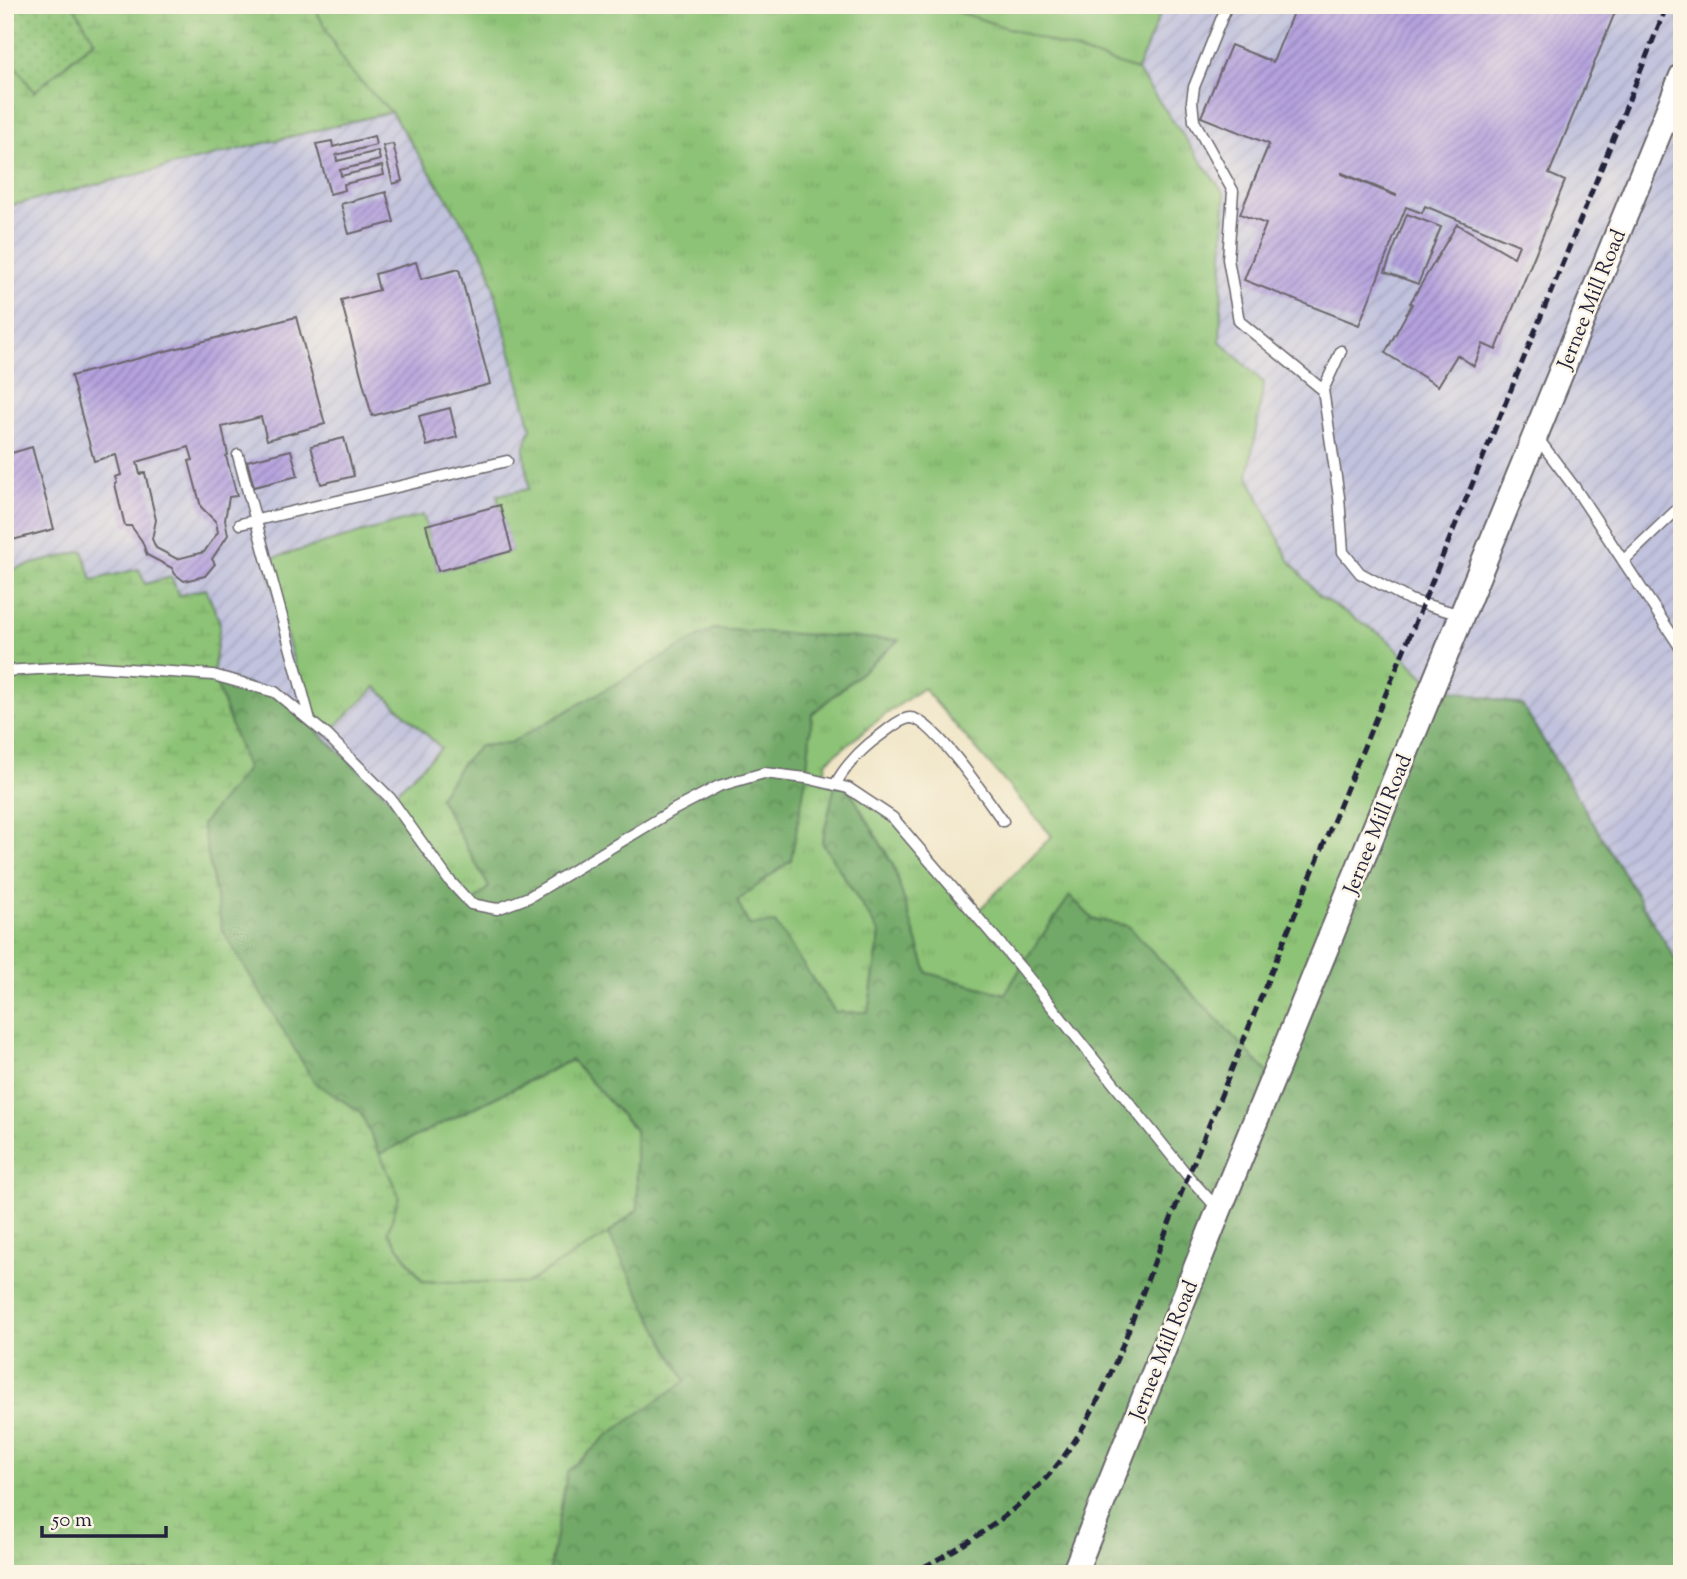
<svg xmlns="http://www.w3.org/2000/svg" width="1687" height="1579" font-family="'Sorts Mill Goudy',serif">
  <style>
    .industrial { fill: url(#industrial-furrows) }
    .grass { fill: url(#grass-tufts); stroke: #587258; stroke-width: 2 }
    .forest { fill: url(#forest-crowns); stroke: #4a6651; stroke-width: 2 }
    .wetland { fill: url(#wetland-marsh); stroke: #587258; stroke-width: 2 }
    .park { fill: url(#park-dots); stroke: #587258; stroke-width: 2 }
    .pitch { fill: #8dc376; stroke: #587258; stroke-width: 2 }
    .building { fill: url(#building-hatch); fill-rule: evenodd }
    .lines { fill: none; stroke-linecap: round; stroke-linejoin: round }
    .service-casing { stroke: #6a666b; stroke-width: 13 }
    .tertiary-casing { stroke: #6a666b; stroke-width: 28 }
    .service { stroke: #fff; stroke-width: 10 }
    .tertiary { stroke: #fff; stroke-width: 24 }
    .rail { stroke: #22223b; stroke-width: 5; stroke-dasharray: 10 5; stroke-linecap: butt }
    .labels { text-anchor: middle; stroke-width: 5; stroke-linejoin: round; paint-order: stroke }
    .street-label { font-size: 21px; fill: #22223b; stroke: #fcf5e5 }
  </style>
  <defs>
    <pattern id="industrial-furrows" width="10" height="10" patternUnits="userSpaceOnUse" patternTransform="scale(1.75)"><rect width="10" height="10" fill="#c1c2dd"/><path d="M-1 1l2-2M0 10L10 0M9 11l2-2" fill="none" stroke="#a6a6bf"/></pattern>
    <pattern id="grass-tufts" width="24" height="20" patternUnits="userSpaceOnUse" patternTransform="scale(1.75)"><rect width="24" height="20" fill="#8dc376"/><path d="M3 7l-1-3M5 7V3M7 7l1-3M15 17l-1-3M17 17v-4M19 17l1-3" fill="none" stroke="#79a767"/></pattern>
    <pattern id="forest-crowns" width="20" height="18" patternUnits="userSpaceOnUse" patternTransform="scale(1.75)"><rect width="20" height="18" fill="#72a967"/><path d="M2 6a3 3 0 1 1 6 0M12 15a3 3 0 1 1 6 0" fill="none" stroke="#5d8956"/></pattern>
    <pattern id="wetland-marsh" width="20" height="14" patternUnits="userSpaceOnUse" patternTransform="scale(1.75)"><rect width="20" height="14" fill="#8dc376"/><path d="M1 5h8M5 5V1M11 12h8M15 12V8" fill="none" stroke="#79a767"/></pattern>
    <pattern id="park-dots" width="8" height="8" patternUnits="userSpaceOnUse" patternTransform="scale(1.75)"><rect width="8" height="8" fill="#8dc376"/><path d="M2 2h.1M6 6h.1" fill="none" stroke="#79a767" stroke-width="1.8" stroke-linecap="round"/></pattern>
    <pattern id="building-hatch" width="6" height="6" patternUnits="userSpaceOnUse" patternTransform="scale(1.75)"><rect width="6" height="6" fill="#b5a3de"/><path d="M-1 1l2-2M0 6l6-6M5 7l2-2" fill="none" stroke="#9384b5"/></pattern>
  </defs>
  <rect width="100%" height="100%" fill="#fcf5e5"/>
  <filter id="ink" filterUnits="userSpaceOnUse"><feTurbulence type="fractalNoise" baseFrequency=".0143" numOctaves="2"/><feDisplacementMap in="SourceGraphic" scale="14" xChannelSelector="R" yChannelSelector="G"/><feConvolveMatrix kernelMatrix="1 2 1 2 8 2 1 2 1" color-interpolation-filters="sRGB"/></filter>
  <filter id="wash" filterUnits="userSpaceOnUse"><feTurbulence type="fractalNoise" baseFrequency=".00686" numOctaves="4" result="noise"/><feDisplacementMap in="SourceGraphic" scale="28" xChannelSelector="R" yChannelSelector="G"/><feGaussianBlur stdDeviation="1.57" result="paint"/><feColorMatrix in="noise" values="0 0 0 0 0 0 0 0 0 0 0 0 0 0 0 0 0 1.4 0 .05"/><feComposite in="paint" operator="in"/></filter>
  <g filter="url(#wash)">
    <rect width="100%" height="100%" fill="#efe4c5"/>
    <path class="industrial" d="M1164 5H1682V970L1522 705 1433 686 1385 637 1319 596 1289 560 1248 476 1264 383 1220 341 1225 195 1137 70Z
      M391 112 592 423 510 743 480 746 461 765 439 797 408 823 213 675 179 595 145 584 139 569 91 580 83 551 5 571V207Z"/>
    <path class="grass" d="M313 5H937L1137 70 1225 195 1220 341 1264 383 1248 476 1289 560 1319 596 1385 637 1433 686 1273 1079 1128 926 1093 919 1070 897 1032 950 1005 994 927 973 893 865 848 788 893 818 975 914 1052 836 923 688 882 717 827 761 822 782 835 785 822 842 880 934 868 1012H835L775 924 749 926 736 901 806 778 812 714 898 641 510 743 480 746 461 765 439 797 489 887 471 904 390 798 441 748 376 687 327 735 310 721 266 560 423 515 438 571 511 551 497 495 529 489 524 450 531 428 486 259 391 112 347 68Z
      M572 1060 635 1130 638 1209 608 1234 525 1284 423 1281 388 1232 399 1196 380 1154Z"/>
    <path class="forest" d="M713 629 899 640 812 714 806 778 791 860 737 901 749 925 775 923 835 1012H868L880 934 822 842 835 785 848 788 893 865 927 973 1005 994 1032 950 1070 896 1093 919 1128 926 1273 1078 1433 686 1522 705 1682 970V1574H549L567 1472 608 1435 685 1381 608 1234 638 1209 635 1130 571 1060 380 1154 360 1112 315 1083 222 930 202 824 247 769 213 675 275 692 390 799 472 903 489 887 439 797 461 765 480 746 510 743Z"/>
    <path class="wetland" d="M73 5H313L347 68 391 112 5 207V50L34 92 94 41Z
      M83 551 92 580 139 569 145 584 171 577 179 595 206 589 220 623 213 676 247 769 202 824 222 930 315 1083 360 1112 399 1196 388 1232 422 1281 525 1284 608 1234 685 1381 608 1435 567 1472 549 1574H5V571Z"/>
    <path class="park" d="M5 5H73L94 40 34 92 5 50Z"/>
    <path class="pitch" d="M937 5H1164L1137 70Z"/>
    <g id="blocks">
      <path class="building" d="M1296 5H1618L1549 174 1565 181 1496 350 1483 344 1474 366 1457 355 1438 386 1385 353 1412 304 1410 303 1457 224 1514 257 1519 245 1425 206 1422 213 1406 207 1359 325 1244 280 1266 224 1240 214 1269 144 1201 117 1231 45 1273 62ZM1342 173 1396 195V196L1342 174Z
        M374 136 376 145 336 155 337 161 378 151 380 160 340 170 341 176 382 166 384 175 344 184 345 190 330 194 316 144 332 141 333 147Z
        M393 144 402 181 393 184 383 146Z
        M386 192 394 222 349 234 341 204Z
        M1407 214 1441 227 1418 284 1385 272Z
        M416 262 421 279 459 269 490 384 372 416 341 300 379 290 375 274Z
        M296 317 325 424 267 440 261 417 222 427 228 455 226 456 237 496 229 497 225 520 228 535 212 559 215 564 205 576 184 581 175 574 172 568 147 555 142 541 131 526H125L115 484 117 483 115 477 121 475 116 455 94 461 71 376ZM189 447 193 460 189 461 201 507 216 522 218 532 204 552 177 559 156 548 152 539 156 520 145 473 140 474 137 462Z
        M450 408 457 437 427 446 419 416Z
        M344 438 354 476 321 484 311 446Z
        M32 447 54 529 5 542V455Z
        M291 450 298 476 254 487 247 461Z
        M500 505 512 551 438 571 426 525Z"/>
    </g>
  </g>
  <g filter="url(#ink)">
    <use href="#blocks" fill-opacity="0" stroke="#6a666b" stroke-width="2"/>
    <g class="lines">
      <g class="service-casing">
        <path id="service" d="M1227 5 1194 87 1192 101 1194 121 1233 191 1228 259 1239 321 1323 390 1339 497 1343 552 1360 573 1410 600 1461 615
          M1323 390 1341 351
          M1536 436 1575 488 1682 650
          M238 455 310 720
          M240 524 507 461
          M1623 561 1682 505
          M5 671 87 666 213 675 275 692 327 735 390 798 448 879 471 904 497 909 529 897 675 809 719 786 764 773 806 778 848 788 893 818 1020 967 1188 1176 1217 1208
          M835 785C847 763 862 748 882 734 890 728 900 719 910 718 932 717 989 802 1003 821"/>
      </g>
      <g class="tertiary-casing">
        <path id="tertiary" d="M1074 1574 1219 1210 1682 76"/>
      </g>
      <use href="#service" class="service"/>
      <use href="#tertiary" class="tertiary"/>
      <path class="rail" d="M910 1574C971 1543 1029 1507 1069 1449 1111 1388 1133 1316 1160 1247 1193 1162 1229 1077 1263 992 1398 663 1535 335 1667 5"/>
    </g>
  </g>
  <g class="labels">
    <g class="street-label">
      <text transform="translate(1591 299) rotate(-68)" y="7">Jernee Mill Road</text>
      <text transform="translate(1377 824) rotate(-68)" y="7">Jernee Mill Road</text>
      <text transform="translate(1163 1350) rotate(-68)" y="7">Jernee Mill Road</text>
    </g>
  </g>
  <rect width="1687" height="1579" fill="none" stroke="#fcf5e5" stroke-width="28"/>
  <path d="M42 1526v10h124v-10" fill="none" stroke="#22223b" stroke-width="3.5"/>
  <text x="52" y="1526" font-size="21" fill="#22223b" stroke="#fcf5e5" stroke-width="5" paint-order="stroke">50 m</text>
</svg>
